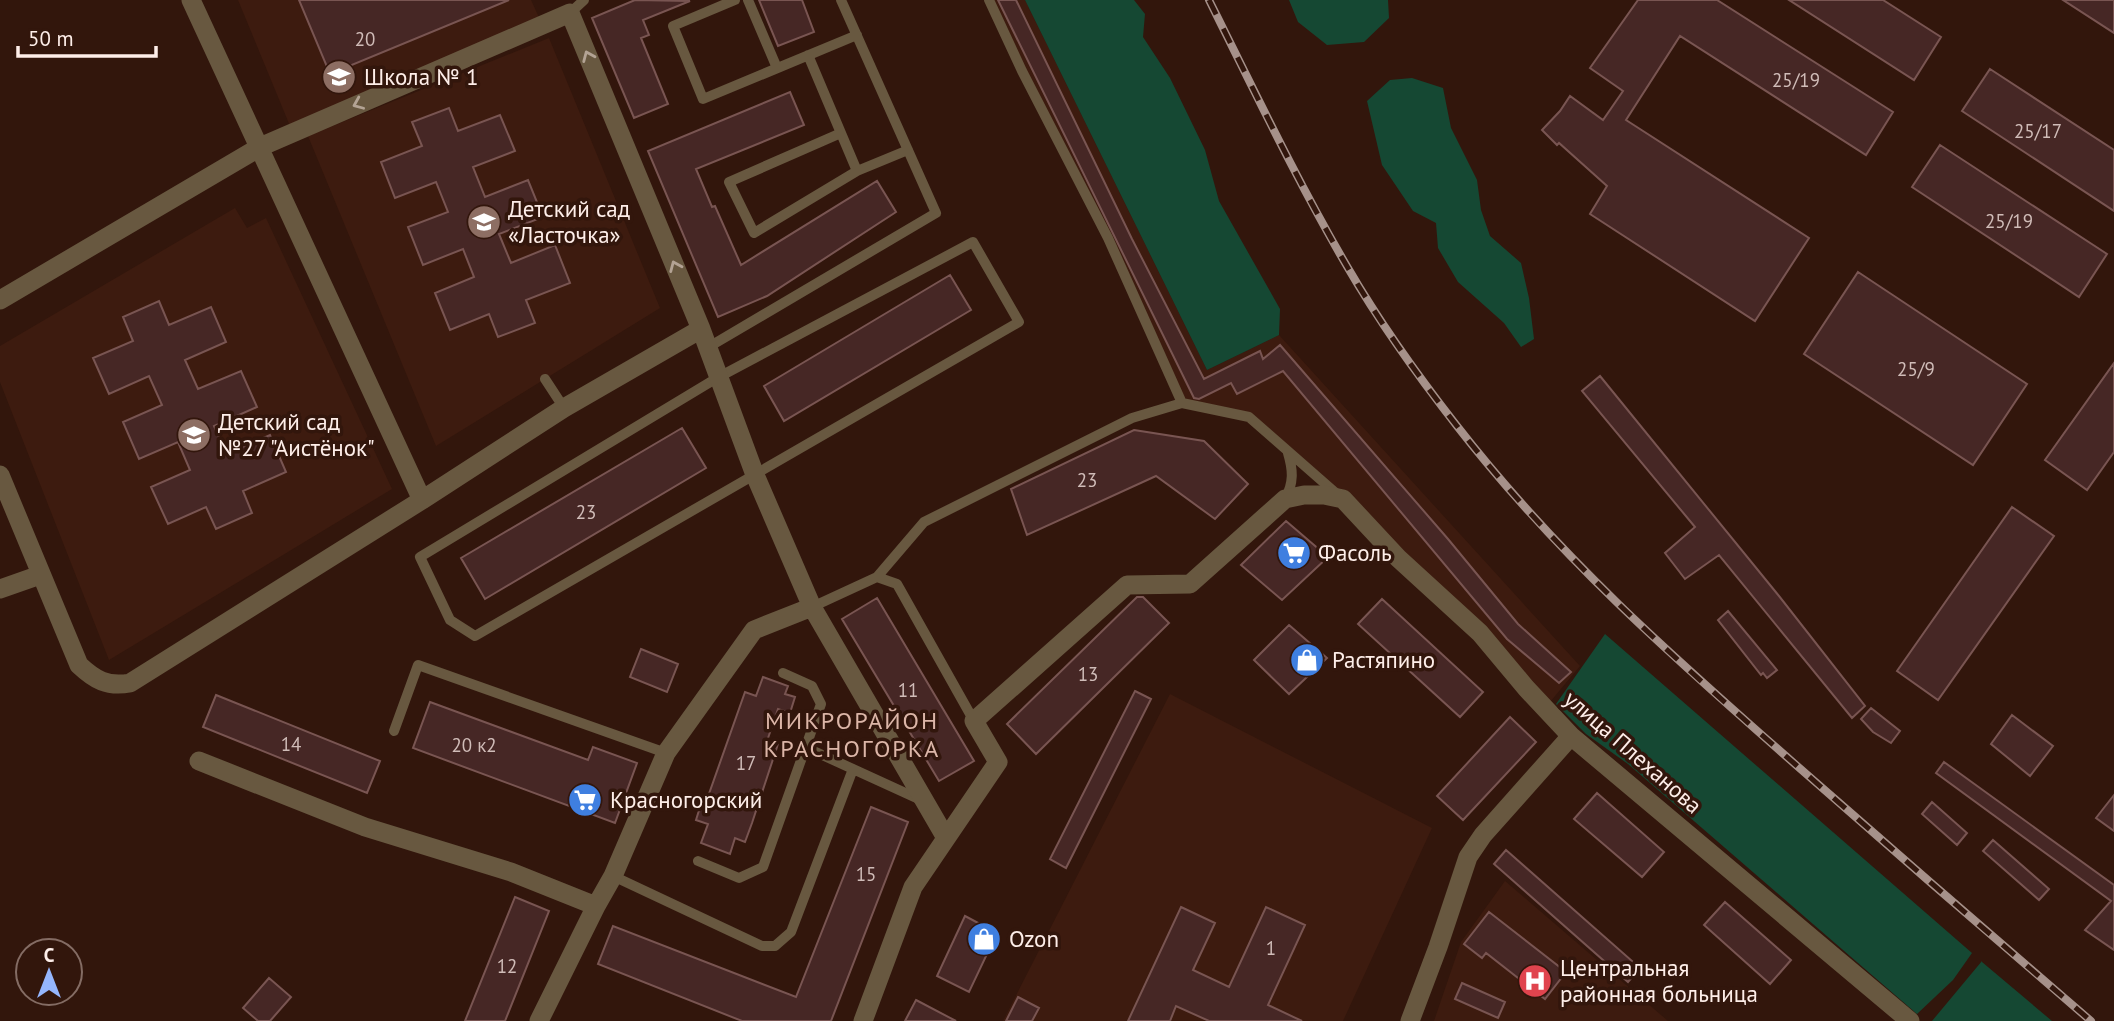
<svg xmlns="http://www.w3.org/2000/svg" width="2114" height="1021" font-family="'PT Sans',sans-serif">
  <style>
    .built { fill: #3d1b0f }
    .green { fill: #154833 }
    .building { fill: #462725; stroke: #795552; stroke-width: 2 }
    .lines { fill: none; stroke-linecap: round; stroke-linejoin: round }
    .service { stroke: #685840; stroke-width: 10 }
    .minor { stroke: #685840; stroke-width: 19 }
    .rail-casing { stroke: #a6918a; stroke-width: 8 }
    .rail { stroke: #32160c; stroke-width: 5; stroke-dasharray: 16; stroke-linecap: butt }
    .oneway { stroke: #b3a394 }
    .labels { text-anchor: middle; stroke-width: 7; stroke-linejoin: round; paint-order: stroke }
    .number-label { font-size: 19px; fill: #d0bcb8 }
    .poi-label { font-size: 23px; fill: #feeee9; stroke: #32160c; text-anchor: start }
    .street-label { font-size: 23px; fill: #feeee9; stroke: #32160c }
    .neighbourhood-label { font-size: 24px; letter-spacing: 2px; fill: #dcb6a8; stroke: #32160c }
  </style>
  <rect width="100%" height="100%" fill="#32160c"/>
  <path class="built" d="M238 0H531L541 22 290 126Z
    M989 0H1025L1207 370 1279 335 1580 666 1545 708 1480 633 1249 417 1182 403Z
    M549 38 660 308 436 446 308 136Z
    M235 208 247 228 266 218 392 489 109 660 0 382V346Z
    M1170 694 1432 828 1343 1021H1003Z
    M1505 881 1668 1021H1434L1461 942Z"/>
  <path class="green" d="M1025 0H1134L1145 14 1143 37 1170 78 1205 150 1219 201 1280 309 1279 335 1207 370Z
    M1289 0H1388L1389 18 1364 42 1327 45 1298 22Z
    M1412 78 1443 88 1451 128 1477 180 1481 210 1490 236 1521 263 1529 298 1534 339 1521 347 1504 323 1458 282 1438 248 1436 223 1413 211 1382 165 1367 101 1390 80Z
    M1605 634 1972 953 1953 980 1917 1014 1628 764 1586 734 1556 704Z
    M1982 961V962L2052 1021H1932Z"/>
  <path class="building" d="M299 0H509L330 74Z
    M635 0 690 1 643 20 649 35 641 38 668 104 634 118 592 18Z
    M759 0H802L814 32 778 46Z
    M998 0H1016L1132 239 1204 379 1260 351 1263 359 1280 345 1448 539 1518 624 1571 672 1559 683 1507 639 1283 371 1237 394 1231 383 1199 399 1194 398Z
    M1638 0H1717L1893 112 1866 155 1680 36 1626 120 1809 238 1755 321 1590 214 1607 186 1559 143 1557 145 1542 130 1560 111 1570 96 1603 120 1623 91 1590 68Z
    M1789 0H1883L1941 37 1914 80Z
    M2063 0H2114V33Z
    M1990 69 2114 150V211L1962 111Z
    M790 92 804 125 696 169 712 207 715 206 741 265 877 181 896 212 767 296 718 317 648 151Z
    M449 108 458 131 500 115 515 151 473 167 485 197 528 180 543 217 499 234 511 263 555 245 570 283 526 300 535 323 498 337 489 314 450 330 435 293 474 277 463 249 423 265 408 227 448 212 436 182 395 198 381 162 422 146 412 122Z
    M1940 145 2107 254 2079 297 1912 187Z
    M1858 272 2027 384 1973 465 1804 354Z
    M950 275 971 310 784 421 764 386Z
    M159 301 169 325 211 307 226 342 185 360 198 389 241 371 257 407 214 426 226 454 270 435 286 472 243 491 252 513 216 529 206 507 168 524 151 487 190 470 178 442 139 459 123 422 162 405 149 376 109 394 93 358 133 341 123 317Z
    M2114 363V452L2087 490 2045 460Z
    M1600 376 1779 596 1865 706 1852 718 1719 555 1685 579 1665 553 1695 527 1582 391Z
    M682 428 706 468 485 599 461 558Z
    M1134 430 1204 441 1248 484 1215 519 1156 476 1027 535 1011 489Z
    M2012 507 2054 536 1938 700 1897 671Z
    M1286 521 1328 557 1282 600 1241 565Z
    M1137 597H1143L1169 623 1036 754 1007 724Z
    M877 598 974 761 939 781 842 619Z
    M1382 599 1483 692 1460 717 1358 624Z
    M1728 611 1777 670 1767 678 1763 673 1761 675 1718 620Z
    M1289 625 1327 658 1289 694 1254 660Z
    M641 649 678 664 667 692 630 677Z
    M763 677 788 686 785 694 795 697 790 713 778 709 767 741 778 744 752 823 745 842 735 838 730 854 701 843 708 824 696 820 701 804 705 805 745 692 756 696Z
    M1135 691 1151 699 1066 868 1050 859Z
    M216 695 380 761 367 793 203 727Z
    M430 702 588 760 593 747 637 763 615 823 413 748Z
    M1871 708 1900 731 1891 743 1873 732 1861 719Z
    M2012 715 2053 746 2030 776 1991 744Z
    M1510 717 1536 742 1463 820 1437 796Z
    M1944 762 2114 885V950L2085 930 2111 901 1936 773Z
    M1597 793 1664 852 1642 877 1574 819Z
    M2114 795V831L2096 818Z
    M1932 802 1967 833 1957 845 1922 814Z
    M871 807 908 822 831 1021H742L598 964 613 926 796 997Z
    M1993 840 2049 889 2039 900 1983 851Z
    M1506 850 1640 968 1628 982 1494 864Z
    M515 897 549 911 505 1021H465Z
    M1725 902 1791 960 1770 984 1704 925Z
    M1181 907 1215 923 1193 970 1229 987 1266 907 1305 925 1268 1005 1302 1021H1209L1176 1006 1170 1021H1128Z
    M1489 912 1566 972 1545 999 1486 953 1482 958 1464 944Z
    M965 916 997 933 969 992 937 976Z
    M269 978 291 997 270 1021H258L243 1008Z
    M1462 983 1505 1002 1498 1018 1455 999Z
    M1018 997 1039 1008 1032 1021H1006Z
    M916 1000 956 1021H905Z"/>
  <g class="lines">
    <path class="service" d="M735 0 673 26 703 99 857 35
      M748 0 777 68
      M989 0 1022 71 1108 238 1182 403 1249 417 1338 495
      M570 13 584 0
      M808 55 857 171 908 150
      M841 133 729 182 754 233 857 171
      M973 242 1019 322 475 636 450 620 420 557 717 378Z
      M707 348 936 213 841 0
      M545 379 564 408
      M1285 499C1294 483 1293 470 1288 453
      M877 577 924 522 1132 418 1182 403
      M812 607 877 577 897 584 974 721
      M394 731 418 665 666 753
      M807 748 923 801
      M698 861 739 878 763 867 821 704 812 686 783 673
      M613 876 762 946H775L791 932 853 769"/>
    <path class="minor" d="M191 0 422 500 564 408 701 329
      M0 300 260 147 570 13 701 329 755 475 812 607 946 838
      M0 475 79 665C95 680 107 687 130 683L422 500
      M0 589 40 575
      M199 761 365 827 511 872 596 906
      M539 1021 596 906 613 876 666 753 754 630 812 607
      M863 1021 913 887 998 762 974 721 1127 585 1190 584 1285 499 1304 495H1324L1343 499 1398 558 1480 633 1526 688 1571 736 1910 1021
      M1410 1021 1438 947 1468 857 1483 835 1571 736"/>
    <g class="rail-casing">
      <path id="rail" d="M1209 0C1254 90 1297 181 1348 268 1380 323 1418 376 1457 426 1558 556 1673 657 1796 765 1894 851 1992 936 2091 1021"/>
    </g>
    <use href="#rail" class="rail"/>
  </g>
  <defs><path id="oneway-chevron" d="M-2-3.5L2.5 0L-2 3.5" fill="none" stroke-width="1.6" stroke-linecap="round" stroke-linejoin="round" transform="scale(1.75)"/></defs>
  <g class="oneway">
    <use href="#oneway-chevron" transform="translate(588 56) rotate(-113)"/>
    <use href="#oneway-chevron" transform="translate(358 104) rotate(157)"/>
    <use href="#oneway-chevron" transform="translate(675 266) rotate(-113)"/>
  </g>
  <defs>
    <g id="school-disc" transform="scale(1.75)"><circle r="9.5" fill="#8d6e63" stroke="#32160c"/><path d="M0-5L7-2L0 1L-7-2ZM-4 1L0 2.5L4 1V4Q0 6-4 4Z" fill="#fff"/></g>
    <g id="supermarket-disc" transform="scale(1.75)"><circle r="9.5" fill="#3f7fe0" stroke="#32160c"/><path d="M-6-5.5h2.5l.6 2H6L4.5 2H-2.5L-4.4-4H-6ZM-1.5 3.2a1.3 1.3 0 1 0 .1 0ZM3 3.2a1.3 1.3 0 1 0 .1 0Z" fill="#fff"/></g>
    <g id="shop-disc" transform="scale(1.75)"><circle r="9.5" fill="#3f7fe0" stroke="#32160c"/><path d="M-5-2.5h2.3a2.7 3.5 0 0 1 5.4 0H5L5.5 6h-11ZM-1.5-2.5h3a1.5 2.3 0 0 0-3 0Z" fill="#fff"/></g>
    <g id="hospital-disc" transform="scale(1.75)"><circle r="9.5" fill="#e0444e" stroke="#32160c"/><path d="M-5-5h3v3.5h4V-5h3V5h-3V1.5h-4V5h-3Z" fill="#fff"/></g>
  </defs>
  <g fill-rule="evenodd">
    <use href="#school-disc" x="339" y="77"/>
    <use href="#school-disc" x="484" y="222"/>
    <use href="#school-disc" x="194" y="435"/>
    <use href="#supermarket-disc" x="1294" y="553"/>
    <use href="#shop-disc" x="1307" y="660"/>
    <use href="#supermarket-disc" x="585" y="800"/>
    <use href="#shop-disc" x="984" y="939"/>
    <use href="#hospital-disc" x="1535" y="981"/>
  </g>
  <g class="labels">
    <g class="number-label">
      <text x="365" y="46">20</text>
      <text x="1796" y="87">25/19</text>
      <text x="2038" y="138">25/17</text>
      <text x="2009" y="228">25/19</text>
      <text x="1916" y="376">25/9</text>
      <text x="1087" y="487">23</text>
      <text x="586" y="519">23</text>
      <text x="1088" y="681">13</text>
      <text x="908" y="697">11</text>
      <text x="291" y="751">14</text>
      <text x="474" y="752">20 к2</text>
      <text x="746" y="770">17</text>
      <text x="866" y="881">15</text>
      <text x="1271" y="955">1</text>
      <text x="507" y="973">12</text>
    </g>
    <g class="poi-label">
      <text x="364" y="85">Школа № 1</text>
      <text x="508" y="217">Детский сад<tspan x="508" dy="26">«Ласточка»</tspan></text>
      <text x="218" y="430">Детский сад<tspan x="218" dy="26">№27 "Аистёнок"</tspan></text>
      <text x="1318" y="561">Фасоль</text>
      <text x="1332" y="668">Растяпино</text>
      <text x="610" y="808">Красногорский</text>
      <text x="1009" y="947">Ozon</text>
      <text x="1560" y="976">Центральная<tspan x="1560" dy="26">районная больница</tspan></text>
    </g>
    <g class="street-label">
      <text transform="translate(1633 752) rotate(41)" y="8">улица Плеханова</text>
    </g>
    <g class="neighbourhood-label">
      <text x="852" y="729">МИКРОРАЙОН<tspan x="852" dy="28">КРАСНОГОРКА</tspan></text>
    </g>
  </g>
  <g transform="translate(49 972)"><circle r="33" fill="#32160c" stroke="#846c64" stroke-width="2"/>
  <path d="M0-5L12 26L0 18L-12 26Z" fill="#95b6fd"/>
  <text y="-10" font-size="19" font-weight="bold" text-anchor="middle" fill="#feeee9">С</text>
  </g>
  <path d="M18 46v10h138v-10" fill="none" stroke="#feeee9" stroke-width="3.5"/>
  <text x="28" y="46" font-size="21" fill="#feeee9" stroke="#32160c" stroke-width="5" paint-order="stroke">50 m</text>
</svg>
